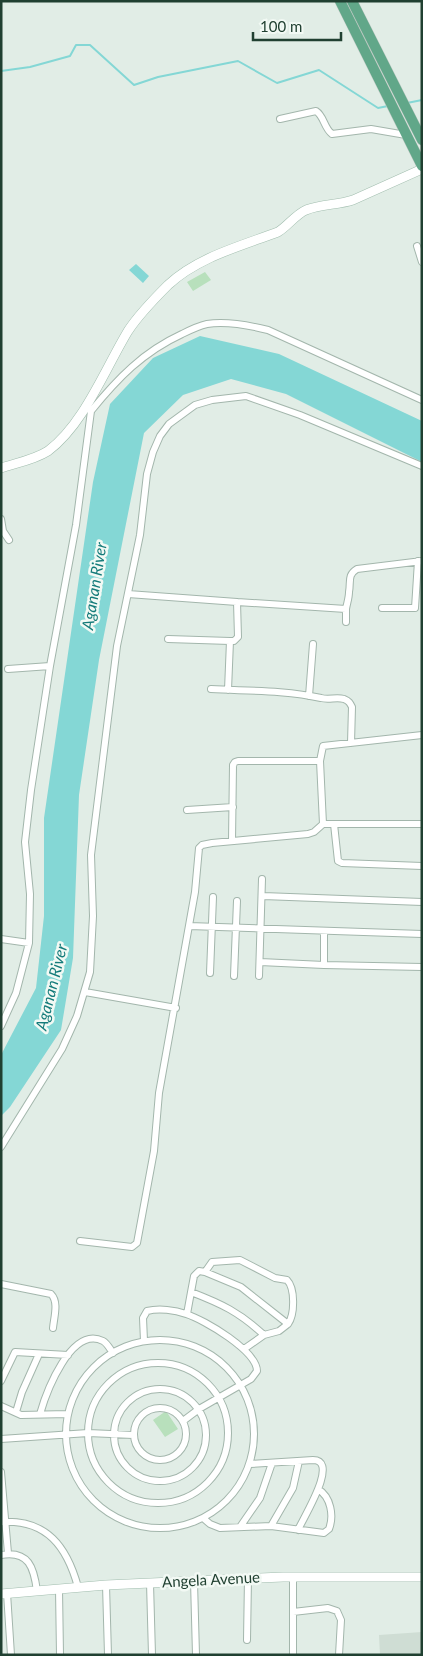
<svg xmlns="http://www.w3.org/2000/svg" width="423" height="1656" font-family="Lato,sans-serif">
  <style>
    .built { fill: #cfddd4 }
    .green { fill: #b8e0bc }
    .water { fill: #84d7d5 }
    .lines { fill: none; stroke-linecap: round; stroke-linejoin: round }
    .stream { stroke: #84d7d5; stroke-width: 2 }
    .street-casing { stroke: #a3b6ac; stroke-width: 8 }
    .secondary-casing { stroke: #a1bdae; stroke-width: 10 }
    .primary-casing { stroke: #c1cac5; stroke-width: 11 }
    .street { stroke: #fff; stroke-width: 6 }
    .secondary { stroke: #fff; stroke-width: 9 }
    .primary { stroke: #61a789; stroke-width: 10 }
    .labels { text-anchor: middle; stroke-width: 5; stroke-linejoin: round; paint-order: stroke }
    .street-label { font-size: 15px; fill: #204031; stroke: #f2f9f4 }
    .water-label { font-size: 16px; font-style: italic; fill: #147b7a; stroke: #f2f9f4 }
  </style>
  <rect width="100%" height="100%" fill="#e1ede6"/>
  <path class="built" d="M422 1632V1655H380L379 1635Z"/>
  <path class="green" d="M205 272 211 280 193 291 187 282Z
    M166 1411 178 1429 165 1437 153 1420Z"/>
  <path class="water" d="M136 264 149 276 143 283 129 270Z
    M200 336 279 354 422 421V462L286 394 231 379 183 395 144 433 99 660 79 795 73 958 61 1030 10 1107 1 1116V1055L36 988 44 916V818L93 482 110 404 153 358Z"/>
  <g class="lines">
    <path class="stream" d="M1 71 30 67 70 56 76 45H90L134 85 158 77 238 61 277 83 319 70 378 108 388 106
      M407 103 422 100"/>
    <g class="street-casing">
      <path id="street" d="M280 119 316 111C324 116 324 128 332 134L371 129 406 135
        M417 246 422 262
        M91 411C118 378 143 352 182 334 190 330 198 326 207 324 227 321 248 325 268 330L422 400
        M1 519 3 531 9 540
        M128 594 237 602
        M382 608H415L418 561
        M346 609V622
        M168 639 230 641
        M8 669 50 666
        M211 689C247 691 285 690 321 698 328 700 337 697 344 699 349 701 350 703 352 707L351 743
        M228 690 230 641H234L238 637 237 602 346 609C347 603 349 598 349 592 351 582 347 575 357 569L422 561
        M309 696 313 644
        M187 810 233 807
        M323 824H422
        M334 824 338 861 342 863 422 866
        M232 841 233 765 235 762 238 761H320
        M263 896 422 902
        M189 926 422 934
        M1 939 29 943
        M260 962 324 965 422 967
        M324 965V931
        M210 973 213 897
        M234 976 237 901
        M259 976 262 879
        M85 992 176 1008
        M1 1026 16 993 29 943 30 894 25 842 31 790 50 666 76 525 91 411 85 407
        M1 1147 62 1049 77 1016 90 972 93 916 91 855 117 646 140 535 147 474 153 452 160 436 169 424 195 405 212 400 246 396 300 415 422 466
        M80 1241 132 1247 137 1243 154 1151 159 1093 195 892 199 848 202 845 212 843 308 834 314 832 323 824 320 761 323 746 422 735
        M205 1272 212 1262 240 1260 275 1278 287 1280C295 1288 295 1314 288 1324
        M1 1284 51 1294C59 1302 54 1317 53 1328
        M191 1292 194 1276 199 1271 205 1272 241 1287 288 1324 279 1331 264 1335
        M187 1314 191 1292C222 1304 239 1312 264 1335L244 1349
        M66 1434a94 94 0 1 1 188 0a94 94 0 1 1-188 0Z
        M144 1341 143 1318 147 1311C159 1308 175 1310 186 1314 205 1320 257 1351 257 1371L251 1379 199 1409 183 1421
        M88 1433a70 70 0 1 1 140 0a70 70 0 1 1-140 0Z
        M1 1381 15 1352 68 1355
        M114 1435a46 46 0 1 1 92 0a46 46 0 1 1-92 0Z
        M1 1406 21 1415 68 1414
        M134 1434a26 26 0 1 1 52 0a26 26 0 1 1-52 0Z
        M16 1412 22 1392 39 1354
        M40 1414C46 1393 71 1325 103 1341 107 1343 110 1349 113 1353
        M1 1439 88 1433 133 1435
        M250 1464 313 1460C340 1460 303 1518 298 1530
        M1 1472 8 1553
        M203 1518 210 1524 220 1528 271 1526 324 1533 329 1529C334 1516 331 1497 318 1489
        M1 1522C47 1519 67 1547 78 1587
        M271 1526 293 1488 299 1461
        M240 1527 260 1498 272 1463
        M1 1555C29 1550 34 1568 37 1591
        M293 1576V1655
        M194 1581 196 1655
        M150 1583 152 1655
        M106 1585 108 1655
        M59 1589 60 1655
        M7 1593 11 1655
        M293 1612 328 1608 337 1611 341 1620 339 1655
        M247 1640 248 1578"/>
    </g>
    <g class="secondary-casing">
      <path id="secondary" d="M1 468C16 463 34 460 48 451 84 424 105 369 128 331 139 314 154 299 168 285 198 257 241 246 278 232 288 226 295 215 306 210 321 204 338 205 353 200L422 169
        M1 1594 106 1585 283 1577H422"/>
    </g>
    <g class="primary-casing">
      <path id="primary" d="M340 1 422 166
        M352 1 422 140"/>
    </g>
    <use href="#street" class="street"/>
    <use href="#secondary" class="secondary"/>
    <use href="#primary" class="primary"/>
  </g>
  <g class="labels">
    <g class="street-label">
      <text transform="translate(211 1580) rotate(-3)" y="5">Angela Avenue</text>
    </g>
    <g class="water-label">
      <text transform="translate(94 586) rotate(-81)" y="6">Aganan River</text>
      <text transform="translate(51 987) rotate(-76)" y="6">Aganan River</text>
    </g>
  </g>
  <rect width="423" height="1656" fill="none" stroke="#204031" stroke-width="5"/>
  <path d="M253 32v8h88v-8" fill="none" stroke="#204031" stroke-width="2.5"/>
  <text x="260" y="32" font-size="15" fill="#204031" stroke="#f2f9f4" stroke-width="4" paint-order="stroke">100 m</text>
</svg>
